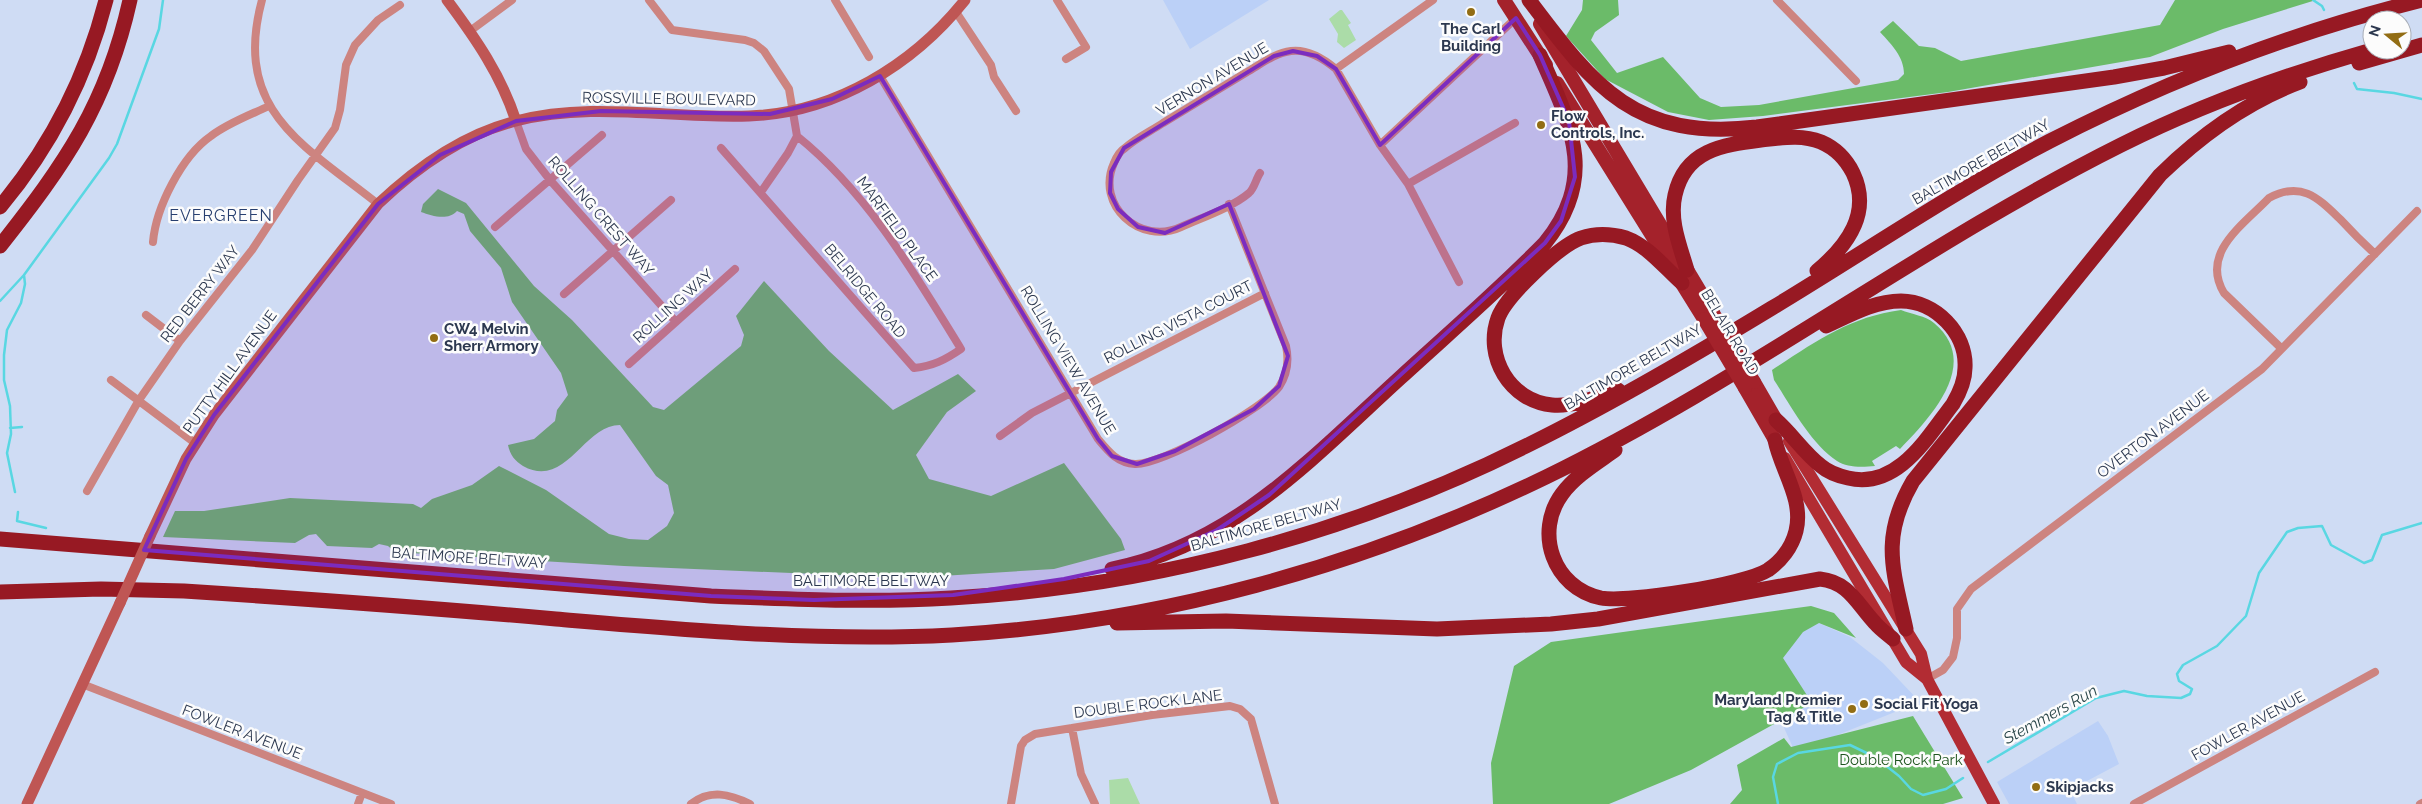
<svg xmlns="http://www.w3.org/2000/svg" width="2422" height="804" font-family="Raleway,sans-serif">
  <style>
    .built { fill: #bbd0f7 }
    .green { fill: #abdca8 }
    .forest { fill: #6bbb69 }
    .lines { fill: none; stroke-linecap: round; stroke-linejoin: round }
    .stream { stroke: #59d7e2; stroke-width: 2.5 }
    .minor { stroke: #cd8480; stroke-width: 8 }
    .secondary { stroke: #bf5654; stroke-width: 11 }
    .primary { stroke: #b22c33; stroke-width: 12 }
    .trunk { stroke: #a4222b; stroke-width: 14 }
    .motorway { stroke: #971923; stroke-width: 15 }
    .secondary-bridge { stroke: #bf5654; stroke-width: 11 }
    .trunk-bridge { stroke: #a4222b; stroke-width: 14 }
    .marked { fill: #7b2cbf; fill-opacity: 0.2; stroke: #7b2cbf; stroke-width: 4; stroke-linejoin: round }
    .poi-dot { fill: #926d14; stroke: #fcfcfc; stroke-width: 2 }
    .labels { text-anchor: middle; stroke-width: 5; stroke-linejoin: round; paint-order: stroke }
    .poi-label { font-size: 15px; font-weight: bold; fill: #2c384f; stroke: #fcfcfc; text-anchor: start }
    .street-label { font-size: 15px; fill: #2c384f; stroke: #fcfcfc }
    .park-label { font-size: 15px; fill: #1f551f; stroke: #fcfcfc }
    .neighbourhood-label { font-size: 16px; letter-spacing: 1px; fill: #273f70; stroke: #fcfcfc }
    .water-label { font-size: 16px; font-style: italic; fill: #2b474a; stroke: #fcfcfc }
  </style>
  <rect width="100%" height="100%" fill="#cfdcf4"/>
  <path class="built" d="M1163 0H1269L1190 49Z
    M1801 615 1850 637 1883 663 1920 702 1795 752 1735 620Z
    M2098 721 2108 736 2119 764 2070 790 2077 804H2009L1997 782Z"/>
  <path class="green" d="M1340 10H1342L1351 23 1348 25 1356 40 1344 48 1337 42 1338 34 1329 19Z
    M1128 778 1140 804H1110L1109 780Z"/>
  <path class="forest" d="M1583 0H1618L1619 15 1595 32 1591 40 1617 73 1663 57 1700 98 1721 107 1759 105 1898 80 1904 74C1904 57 1892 45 1880 32L1893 21 1919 46 1935 48 1961 61 2160 25 2175 0H2316L2223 29 2150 57 1948 92 1763 116 1709 120 1668 112 1605 79 1566 36 1582 10Z
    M438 189 466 203 534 286 572 320 653 407 664 410 741 346 744 335 736 316 764 281 829 351 893 410 958 374 976 391 947 412 916 455 929 479 991 496 1064 463 1121 539 1125 550 1054 569 909 578 624 566 395 552 388 546 379 544 372 548 327 546 316 534 309 535 295 543 163 537 175 511H204L290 498 413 504 421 508 432 499 472 485 499 466 546 490 609 534 629 539 648 540 667 526 674 513 668 485 656 476 620 425C583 425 566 490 523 466 515 461 510 455 508 445L534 439 555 421 557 410 568 395 561 373 512 302 501 268 470 231 464 214 457 211C448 221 432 216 421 212L423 204Z
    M1901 310C1911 314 1926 316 1934 323 1982 363 1931 417 1900 449L1896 446 1872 461 1875 466C1863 467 1847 468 1837 461 1811 444 1791 406 1774 380L1772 370C1815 342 1849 317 1901 310Z
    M1811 606 1834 613 1856 638 1819 623 1803 632 1783 658 1812 703 1691 770 1609 804H1493L1491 763 1514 666 1551 642Z
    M1913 716 1963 798 1943 804H1730L1742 790 1737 765 1784 738 1791 747Z"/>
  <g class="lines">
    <path class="stream" d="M2313 0 2322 6 2324 10
      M2354 83 2357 89 2394 93 2422 99
      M0 301 24 275 109 158 117 144 159 29 163 0
      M10 428 22 427
      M15 492 7 453 11 434 10 406 4 380V355L7 330 21 303 25 284 24 275
      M18 512 17 521 46 528
      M1988 762 2096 698 2124 691 2147 696 2181 698 2190 694 2192 689 2179 681 2177 674 2183 665 2217 646 2246 616 2259 573 2287 532 2298 528 2322 526 2331 545 2364 563 2372 560 2382 535 2422 523
      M1778 804 1773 777 1777 764 1798 753 1850 745 1875 757 1899 776 1911 789 1923 795 1946 789 1963 778"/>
    <path class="minor" d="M262 0C232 111 304 145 378 204
      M649 0 672 30 745 40 754 43 764 51 789 89 797 136 788 153 761 192
      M835 0 869 57
      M1057 0 1086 47 1066 59
      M1777 0 1856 81
      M956 12 991 65 994 77 1016 111
      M470 31 512 0
      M1336 69 1433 0
      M880 76 1098 439C1108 451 1117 463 1135 464 1162 465 1263 409 1279 387 1287 375 1289 360 1286 346L1229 204
      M516 121 526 149 550 180 676 322
      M1380 145 1516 18
      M721 148 914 368C933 366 945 360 961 349 915 274 867 192 797 136
      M1260 173C1256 179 1254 189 1249 193 1233 207 1201 218 1181 227 1140 246 1095 205 1114 163 1116 158 1120 151 1125 148 1136 138 1151 131 1163 123 1191 106 1219 89 1247 72 1261 64 1275 53 1291 51 1307 49 1324 59 1336 69L1380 145 1408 184 1459 282
      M1408 184 1515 123
      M495 227 602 135
      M153 242C156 207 182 156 211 136 228 123 250 115 269 106
      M564 294 671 200
      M146 315 180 341
      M2281 348 2224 293C2200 253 2243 225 2269 198 2302 180 2319 199 2341 220 2352 232 2363 243 2375 254
      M629 364 735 269
      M111 380 195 443
      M1000 436 1032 413 1265 293
      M87 491 139 400 180 341 252 250 298 180 335 128 340 110 346 65 355 45 378 20 400 5
      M1927 679 1943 670 1953 657 1957 638V609L1971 589 2262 369 2417 211
      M82 684 391 804
      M1072 728 1081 774 1095 804
      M358 804 362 793
      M691 804C710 789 730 794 750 804
      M1011 804 1021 746 1025 740 1035 734 1152 715 1230 706 1240 709 1251 719 1275 804
      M2134 804 2375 672
      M2420 804 2422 803"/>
    <path class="secondary" d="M447 0C476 39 501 75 516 121
      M150 536 186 459 214 415 378 204C417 167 464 134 516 121 593 101 671 119 749 116 835 113 913 65 965 0
      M27 804 120 603"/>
    <path class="primary" d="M1789 441 1921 654 1927 679 1994 804
      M1785 458 1906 662 1927 679"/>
    <path class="trunk" d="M1504 0 1546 65
      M1540 24 1713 313
      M1557 83 1704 319
      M1754 382 1776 420
      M1745 388 1775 440"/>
    <path class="motorway" d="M1529 0C1595 88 1636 141 1757 127L2114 77 2164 68 2229 52
      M2359 63 2422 45
      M0 207C52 145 86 78 106 0
      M0 246C65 164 107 104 130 0
      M1687 270C1680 246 1669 220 1675 195 1685 150 1722 145 1761 140 1781 138 1801 134 1821 142 1835 148 1846 159 1853 173 1872 213 1847 246 1817 271
      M1618 390C1597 397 1574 407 1552 405 1510 401 1484 357 1498 318 1506 296 1559 246 1581 238 1596 233 1612 234 1626 238 1648 246 1665 268 1682 283
      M1776 420C1792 434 1804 453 1821 466 1828 472 1839 476 1848 478 1898 490 1928 436 1953 404 1960 392 1965 381 1965 368 1967 333 1935 301 1901 301 1874 301 1850 315 1826 326
      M1615 450C1597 463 1575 476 1562 494 1534 532 1553 588 1601 598 1628 603 1744 585 1768 570 1781 561 1792 547 1796 531 1804 499 1781 470 1775 440
      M0 539 711 596C791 599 871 603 951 598 1151 587 1351 534 1530 444 1613 403 1693 356 1772 308 1865 252 1954 191 2050 141 2169 80 2292 32 2422 0
      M1112 569C1233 545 1313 457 1401 377 1449 333 1499 290 1545 243 1599 176 1570 124 1540 55
      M0 592 101 589 184 591C308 599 432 608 556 619 688 630 820 642 952 635 1158 623 1360 567 1546 477 1745 380 1923 244 2121 145 2201 105 2287 74 2372 50
      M1117 623 1226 621 1437 629 1551 624 1598 619 1820 579C1849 582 1857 604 1875 623 1880 629 1887 634 1893 639
      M1906 629C1893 569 1880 538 1913 481L2160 175C2200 136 2246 102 2300 82"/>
    <path class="secondary-bridge" d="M120 603 150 536"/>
    <path class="trunk-bridge" d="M1713 313 1754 382
      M1704 319 1745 388"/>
  </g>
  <path class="marked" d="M1516 18 1540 55 1569 121 1575 177 1561 221 1545 243 1269 495 1217 530 1149 561 1064 579 953 595 814 600 711 596 144 550 186 459 214 415 378 204 440 155 516 121 601 111 770 114 832 99 880 76 1098 439 1112 456 1137 464 1175 451 1254 409 1279 386 1288 356 1229 204 1165 233 1138 227 1118 209 1110 193 1111 172 1124 148 1274 56 1293 51 1317 56 1336 69 1380 145Z"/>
  <g class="poi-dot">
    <circle cx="1471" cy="12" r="5"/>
    <circle cx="1541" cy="125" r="5"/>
    <circle cx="434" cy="338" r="5"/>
    <circle cx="1864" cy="704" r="5"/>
    <circle cx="1852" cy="709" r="5"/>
    <circle cx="2036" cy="787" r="5"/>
  </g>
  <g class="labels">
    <g class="poi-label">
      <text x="1471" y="34" text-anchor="middle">The Carl<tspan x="1471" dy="17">Building</tspan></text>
      <text x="1551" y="121">Flow<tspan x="1551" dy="17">Controls, Inc.</tspan></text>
      <text x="444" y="334">CW4 Melvin<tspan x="444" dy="17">Sherr Armory</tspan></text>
      <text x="1842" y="705" text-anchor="end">Maryland Premier<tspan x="1842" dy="17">Tag &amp; Title</tspan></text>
      <text x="1874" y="709">Social Fit Yoga</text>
      <text x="2046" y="792">Skipjacks</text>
    </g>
    <g class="street-label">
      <text transform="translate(1212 79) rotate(-31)" y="5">VERNON AVENUE</text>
      <text transform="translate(669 99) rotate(1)" y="5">ROSSVILLE BOULEVARD</text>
      <text transform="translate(1981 162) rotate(-30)" y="5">BALTIMORE BELTWAY</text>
      <text transform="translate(601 216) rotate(49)" y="5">ROLLING CREST WAY</text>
      <text transform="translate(897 229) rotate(54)" y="5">MARFIELD PLACE</text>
      <text transform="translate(865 291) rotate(50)" y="5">BELRIDGE ROAD</text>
      <text transform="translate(200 294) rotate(-52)" y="5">RED BERRY WAY</text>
      <text transform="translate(673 306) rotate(-42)" y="5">ROLLING WAY</text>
      <text transform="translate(1178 322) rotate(-27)" y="5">ROLLING VISTA COURT</text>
      <text transform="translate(1730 332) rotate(59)" y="5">BELAIR ROAD</text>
      <text transform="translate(1068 360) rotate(59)" y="5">ROLLING VIEW AVENUE</text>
      <text transform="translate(1633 367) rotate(-30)" y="5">BALTIMORE BELTWAY</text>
      <text transform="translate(230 372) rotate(-54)" y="5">PUTTY HILL AVENUE</text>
      <text transform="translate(2153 434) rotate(-37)" y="5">OVERTON AVENUE</text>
      <text transform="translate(1266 525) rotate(-16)" y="5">BALTIMORE BELTWAY</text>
      <text transform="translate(469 558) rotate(4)" y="5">BALTIMORE BELTWAY</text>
      <text x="871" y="586">BALTIMORE BELTWAY</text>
      <text transform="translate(1148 704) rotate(-7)" y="5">DOUBLE ROCK LANE</text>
      <text transform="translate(2248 726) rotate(-29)" y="5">FOWLER AVENUE</text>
      <text transform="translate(242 732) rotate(21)" y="5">FOWLER AVENUE</text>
    </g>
    <g class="park-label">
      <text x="1901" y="765">Double Rock Park</text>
    </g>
    <g class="neighbourhood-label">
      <text x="221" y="221">EVERGREEN</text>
    </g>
    <g class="water-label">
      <text transform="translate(2050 714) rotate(-29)" y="6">Stemmers Run</text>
    </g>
  </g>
  <g transform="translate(2387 35) rotate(288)"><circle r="24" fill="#fcfcfc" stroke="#a9aeb7"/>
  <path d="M0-4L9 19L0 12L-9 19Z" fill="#926d14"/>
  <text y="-8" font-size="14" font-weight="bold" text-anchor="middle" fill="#2c384f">N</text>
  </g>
</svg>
